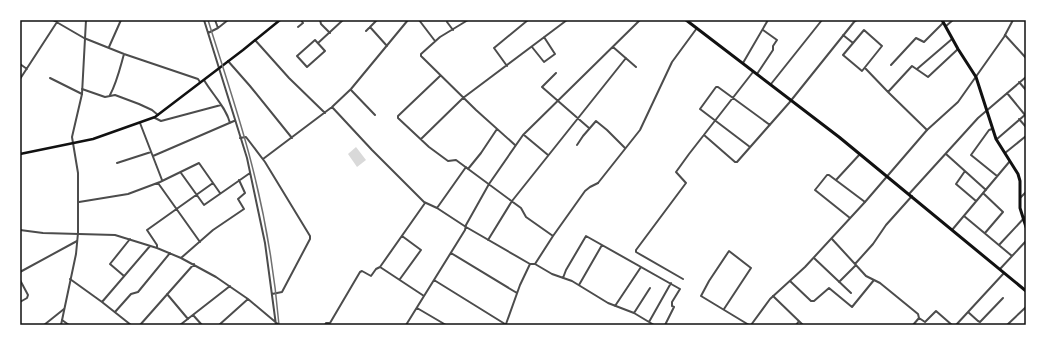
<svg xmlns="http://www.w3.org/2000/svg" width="1046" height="345" font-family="Quicksand,sans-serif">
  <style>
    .water { fill: #d9d9d9 }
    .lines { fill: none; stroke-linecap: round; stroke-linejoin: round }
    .minor { stroke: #4c4c4c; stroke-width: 2 }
    .tertiary { stroke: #4c4c4c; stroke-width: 2 }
    .secondary { stroke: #111; stroke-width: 2.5 }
    .primary { stroke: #111; stroke-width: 3 }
    .rail { stroke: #707070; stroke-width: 1.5 }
    .neatline { fill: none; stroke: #111; stroke-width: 1.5 }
  </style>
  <rect width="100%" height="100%" fill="#fff"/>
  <path class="water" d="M356 147 366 160 357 167 348 154Z"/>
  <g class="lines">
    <path class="minor" d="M53 20 84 38 124 54 198 79 200 82
      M204 20 247 158 265 243 276 325
      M215 20 218 28
      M320 20 321 24 330 33
      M419 20 435 41
      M468 20 440 37 421 54V56L476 110 515 145
      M447 22 453 30
      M946 26 953 20
      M298 27 303 23 301 20
      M370 27 387 46
      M864 30 882 46 862 71 843 55Z
      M366 31 377 20
      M208 33 218 28 228 20
      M843 35 853 43
      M1005 35 1026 58
      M255 40 289 78 325 113
      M315 40 325 51 307 67 297 56Z
      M318 43 343 20
      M109 47 121 20
      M532 47 544 62 555 54 544 37
      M613 47 636 67
      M228 61 250 86 292 138
      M743 63 768 20
      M20 64 27 69
      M891 65 916 38 924 42 943 23
      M507 66 494 48 528 20
      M865 68 888 92
      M917 69 952 39
      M556 73 542 87 589 128
      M757 74 773 50V46L777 40 763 30
      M440 76 398 116V118L429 147 448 161 456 160 521 208 526 217 553 236
      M50 78 82 94
      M20 79 57 22
      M204 80C212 94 226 107 230 123
      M1019 82 1026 90
      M771 84 822 20
      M82 89 105 97 115 95 139 104 152 110 158 115
      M351 90 375 115
      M1007 93 1025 115
      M110 95C117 82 120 68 124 54
      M332 107 372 150 424 202 437 208 466 227 530 264H535L552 274 572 281 608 303 634 313 654 325
      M155 118 161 121 221 105
      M1019 119 1026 127
      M140 123 162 180
      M992 129 989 130 971 155 997 176
      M927 130 888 92 912 66 928 77 958 49
      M524 135 548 155
      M704 135 735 162H737L789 103 854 22 857 20
      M240 138 246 137 265 162 310 236V239L282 292 272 294
      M421 139 463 98 567 20
      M997 139 1026 114
      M577 145 583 136 596 121 607 130 625 148
      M750 147 700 109 716 87H718L770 125
      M1005 153 1026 136
      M946 154 986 190
      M153 156 234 121
      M263 159 332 107 351 89 408 20
      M117 163 151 152
      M468 169 481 153 497 129
      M965 171 956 184 976 201
      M181 173 204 205 250 173
      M836 180 860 154
      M158 183 200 242
      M983 193 1003 212 985 233
      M909 194 978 118 1026 77
      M1020 198 1026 192
      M79 202 128 194 160 182 199 163 220 193
      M437 208 466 167
      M964 216 1012 256
      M850 218 815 190 827 175H829L865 202
      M20 230 43 233 115 235 157 248 181 258 216 277 248 299 279 325
      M952 230 1010 161
      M832 239 866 276 880 283 918 314 919 318 925 322 936 311 952 325
      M488 240 512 201 626 58
      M999 245 1026 216
      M157 248V245L147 230 213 183
      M451 253 517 293
      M181 258 213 230 244 209 238 199 245 193 239 180
      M814 258 851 293
      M535 264 553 236 585 191 590 187 598 183
      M855 264 873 244 886 225 912 196
      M380 267 424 296
      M1000 269 1026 241
      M20 272 77 241
      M124 276 110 264 130 239
      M563 278 566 270 586 236 680 289 672 302V306L674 307 665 325
      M70 279 102 302 131 325
      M400 279 421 250 402 236
      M683 279 636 252V250L686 183 676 172 689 154 753 72
      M20 280 28 295 27 298 20 302
      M434 280 505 324
      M790 281 811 301H814L829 288 852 307 874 280
      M839 282 856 265
      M579 285 602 245
      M167 294 188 319
      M773 296 803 325
      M102 302 150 246
      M615 306 641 267
      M417 308 446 325
      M724 309 751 268 729 251 709 281 701 296 749 325
      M115 312 131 294 138 292 170 253
      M968 312 978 321 980 322 1003 298
      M634 313 650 288
      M193 315 202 325
      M62 320 69 325
      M649 322 671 283
      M506 324 520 285 530 264
      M44 325 64 309
      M140 325 194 264
      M180 325 230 286
      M219 325 248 299
      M325 325 326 323H330L360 272 362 271 371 276 376 269 380 267 425 203
      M406 325 465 230 466 225 489 184 523 135 640 20
      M796 325 799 321
      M913 325 919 318
      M956 325 1004 273
      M1007 325 1026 307"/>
    <path class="tertiary" d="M598 183 640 130 672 62 697 28
      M61 325 76 254 78 233V173L72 137 82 94 86 20
      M751 325 770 299 805 267 865 202 927 130 958 102 1004 37 1013 20"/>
    <path class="secondary" d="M20 154 93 139 155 117 243 50 280 20"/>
    <path class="primary" d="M686 20 839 137 1026 291
      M942 20 958 49 976 77 996 139 1018 174 1020 181V208L1026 227"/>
    <path class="rail" d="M208 20C222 65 237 109 249 154 264 210 274 267 279 325"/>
  </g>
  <rect width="1046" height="345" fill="none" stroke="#ffffff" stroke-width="42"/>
  <rect x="21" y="21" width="1004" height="303" class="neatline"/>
</svg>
